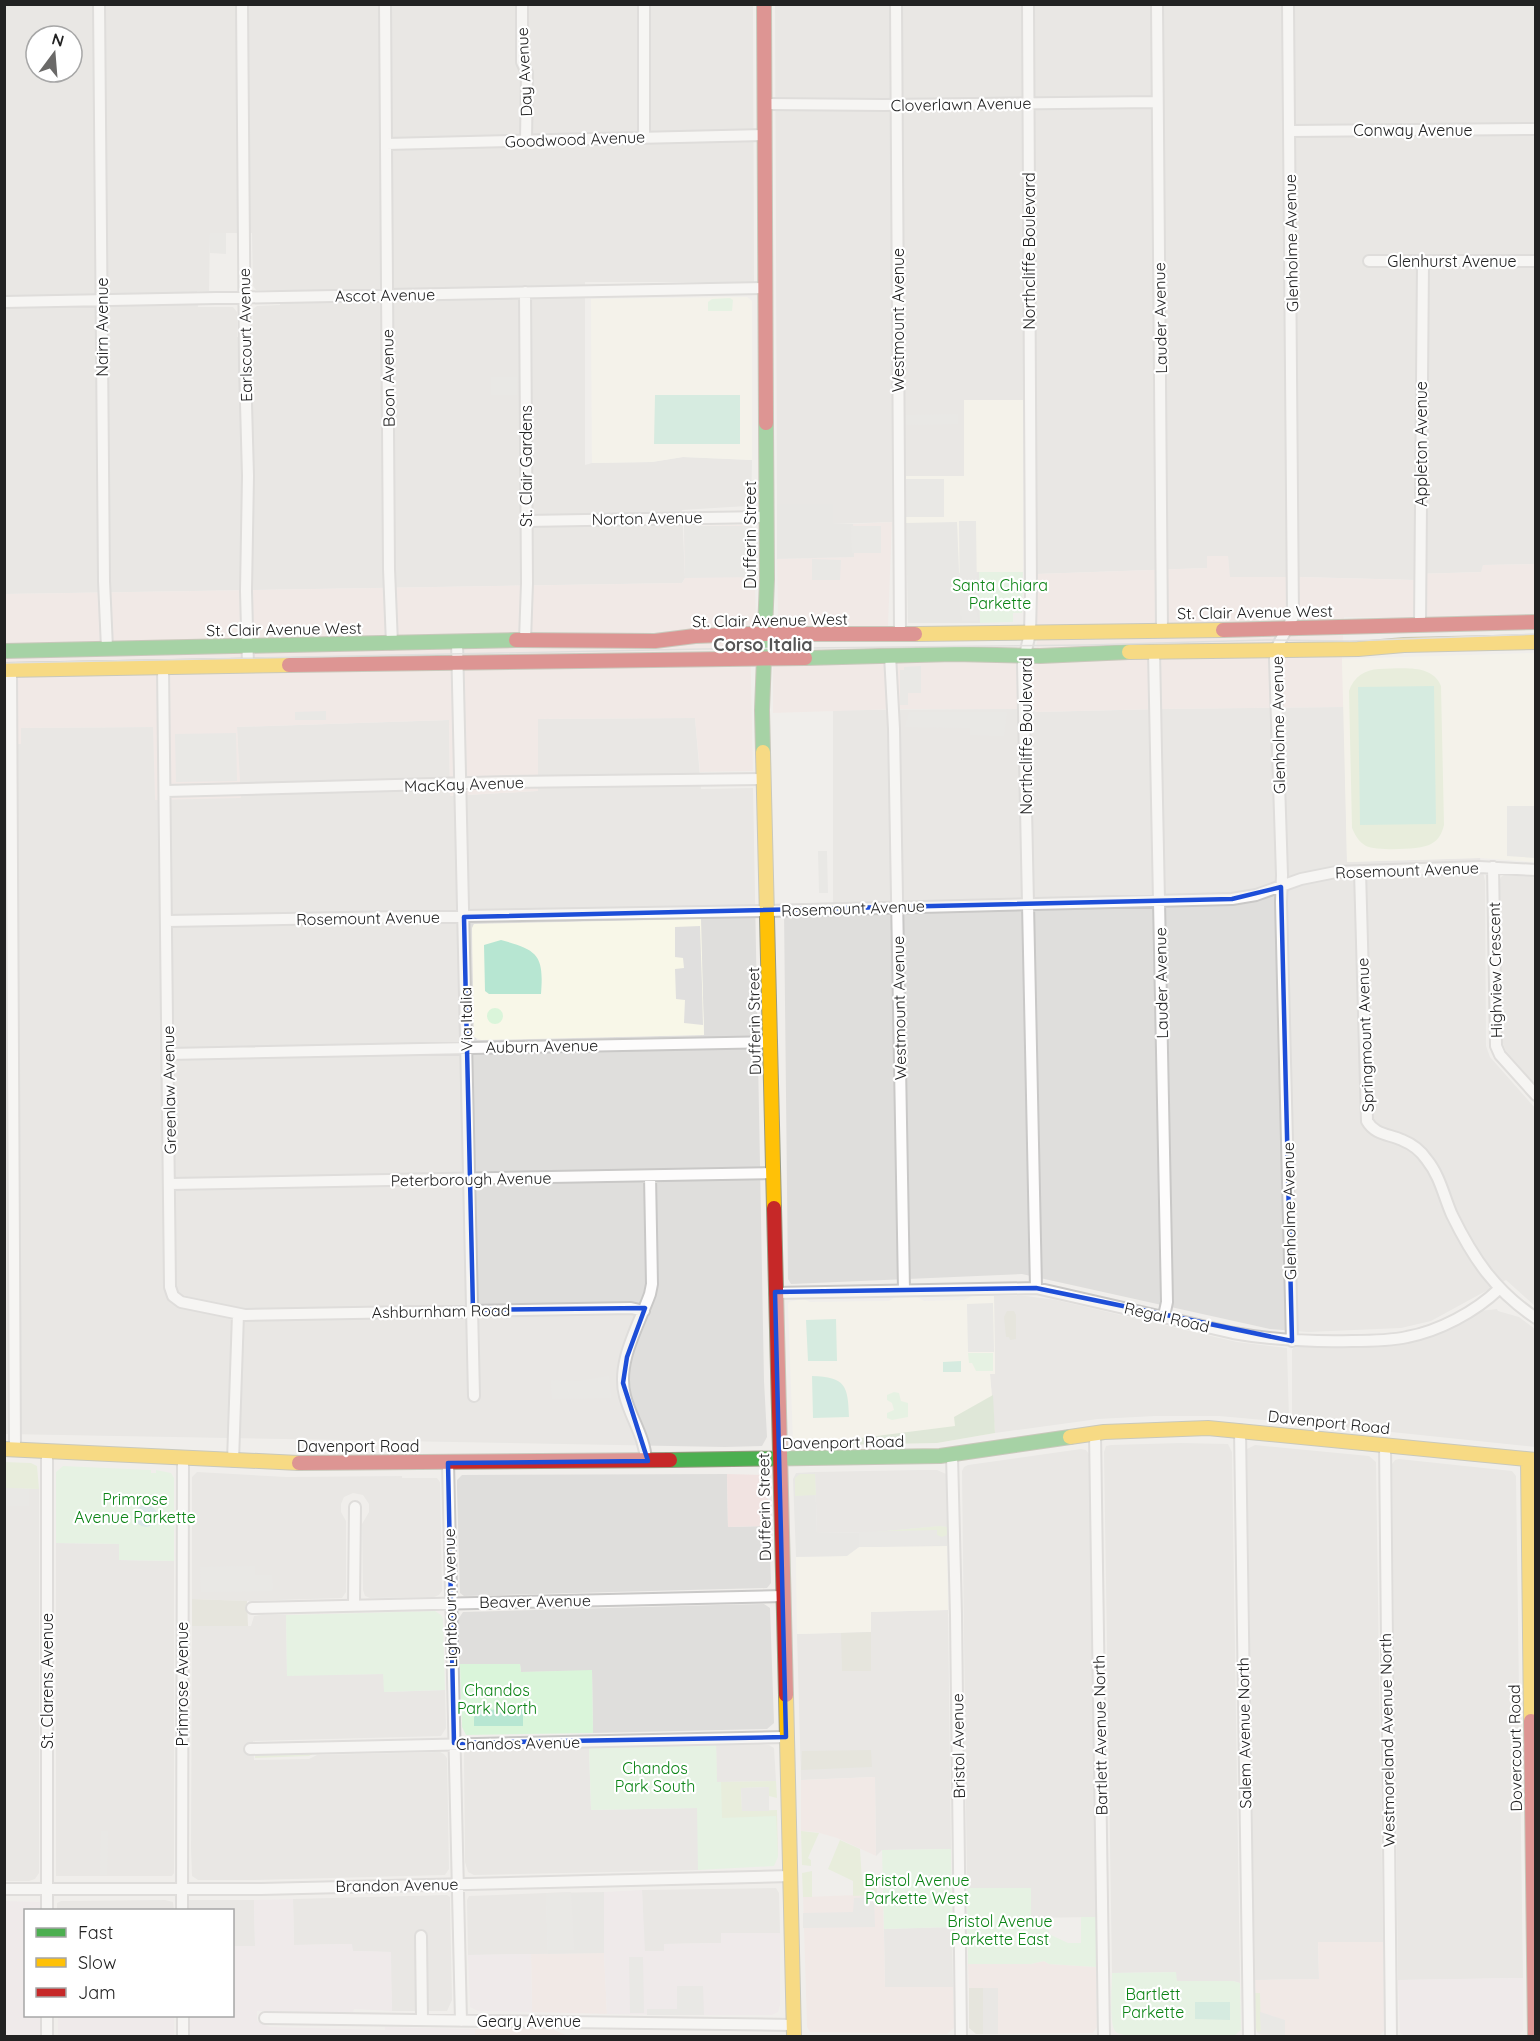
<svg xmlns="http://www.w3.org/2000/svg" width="1540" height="2041" font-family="Quicksand,sans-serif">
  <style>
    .residential { fill: #dfdedc; fill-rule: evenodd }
    .commercial { fill: #f1e3e1 }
    .industrial { fill: #ede4e9 }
    .education { fill: #f8f7e8 }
    .religious { fill: #dededc }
    .construction { fill: #d9d9cd }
    .grass { fill: #ddeccb }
    .forest { fill: #cbdec1 }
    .park { fill: #daf5da }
    .pitch { fill: #b7e6d2 }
    .parking { fill: #e0dfde }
    .water { fill: #bfdbe3 }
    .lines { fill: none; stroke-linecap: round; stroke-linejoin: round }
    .street-casing { stroke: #c9c8c7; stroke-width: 14 }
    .fast-casing { stroke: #999a82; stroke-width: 16 }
    .slow-casing { stroke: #999a82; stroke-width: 16 }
    .jam-casing { stroke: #999a82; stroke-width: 16 }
    .street { stroke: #fdfcfc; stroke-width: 10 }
    .fast { stroke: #4caf50; stroke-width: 14 }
    .slow { stroke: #ffc107; stroke-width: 14 }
    .jam { stroke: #c62828; stroke-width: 14 }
    .tram { stroke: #ccc; stroke-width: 1.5 }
    .marked { fill: none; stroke: #1d4ed8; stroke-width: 4.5; stroke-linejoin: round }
    .labels { text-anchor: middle; stroke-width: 4.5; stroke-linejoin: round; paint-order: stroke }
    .street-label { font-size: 16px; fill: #222; stroke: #fff }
    .park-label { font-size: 16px; fill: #0c8416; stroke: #fff }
    .neighbourhood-label { font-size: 18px; font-weight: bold; fill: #555; stroke: #fff }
  </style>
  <rect width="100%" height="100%" fill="#f0eeeb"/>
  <path class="residential" d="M4 5H753L754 282H585V465L592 463 652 462 683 457 752 460 751 503 747 506 682 510 685 578 682 583 5 594ZM36 36H72V72H36ZM210 233H252L253 286 256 290H278L280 305 257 306 253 309 252 337H237V312L233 307H198L197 291H209Z
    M775 5H1535V564L1483 565 1482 572 1416 574 1415 580 1300 577H1229L1228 556H1208V568L1036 574V401H965L964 476H892V522L833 524V504H777Z
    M1344 707 1347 862 1480 858 1485 881 1486 1046 1490 1057 1535 1108V1306L1506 1280 1431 1321 1401 1328 1308 1332 1270 1329 1022 1274 791 1284 788 1279 784 910 833 908V710L1032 709 1036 712 1163 709Z
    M695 718 701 789 753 788 764 1381 767 1437 762 1446 725 1447 5 1434 4 743 21 744 20 728 154 727 240 798 237 727 449 720 450 796 537 791 538 719ZM700 919 704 1035 481 1040H477L474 1034 472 930 474 924Z
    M1504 875 1535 877V1084L1506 1051 1502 1042 1499 881 1501 877Z
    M994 1296H1026L1056 1300 1237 1342 1287 1348 1289 1418 1286 1422 1219 1416H1155L1098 1419 995 1433 990 1374H995Z
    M1497 1309 1498 1311 1519 1317 1535 1329V1447L1295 1422 1292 1418V1350L1294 1347 1368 1346 1415 1341 1437 1334 1480 1311Z
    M1181 1443 1228 1444 1232 1452 1240 1983 1233 1981H1176V1972L1112 1973 1104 1452 1106 1446 1111 1445Z
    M1255 1445 1369 1456 1376 1462 1383 1942H1318L1319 1979 1255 1980 1247 1449Z
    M1081 1449 1086 1450 1089 1454 1096 1917 1031 1918V1888H967L962 1471 964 1467 968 1465Z
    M1399 1459 1512 1471 1516 1476 1523 1978 1398 1980 1392 1464 1395 1460Z
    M919 1470H937L946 1474 947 1527 940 1526 875 1532 817 1533 815 1472Z
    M197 1472 287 1477 402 1476V1478H437L440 1482 442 1591 439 1595 434 1597 370 1598 365 1596 363 1590 362 1524 369 1512V1504L363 1495 353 1493 344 1497 341 1504V1512L346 1521V1592L342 1598 245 1601 192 1599V1477Z
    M727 1474 728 1527 769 1526 771 1583 767 1588 464 1596 460 1593 457 1490V1480L462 1475Z
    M4 1488 39 1489V1873L35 1879 29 1881H5Z
    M56 1543 119 1544V1560L174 1561V1873L172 1876H56Z
    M717 1605 764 1604 770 1608 774 1723 767 1729 593 1733 592 1671 521 1672 520 1664H460L459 1618 463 1612Z
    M948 1610 951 1849 882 1850 876 1856 875 1777 801 1780 797 1634 870 1632V1612Z
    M261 1615H286L287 1675 384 1674 385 1692 445 1690 446 1728 441 1736 253 1741 254 1760 309 1759 317 1755 440 1752 444 1754 447 1758 449 1869 445 1875 255 1880H198L192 1876 191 1848 192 1626H251L254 1616Z
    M759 1744 769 1745 774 1748 776 1781 717 1782 716 1745Z
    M589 1748 591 1810 698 1808V1870L474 1875 468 1872 465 1862 464 1753 470 1750Z
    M776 1888 779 1893 780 1933H721V1943L664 1944V1951H644L642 1890Z
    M546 1893 548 1954 468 1955 467 1900 469 1896Z
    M447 1895 450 1897V1905L452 2000 447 2011H392L390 1952 353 1951 351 1944 294 1945 293 1899Z
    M165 1900 173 1902 174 1910H57V1903L61 1901Z
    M188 1900H254L255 1946H233L232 1910H188Z
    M952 1927 953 1987H885L884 1929Z
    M983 1988H998V2034H983Z"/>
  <path class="commercial" d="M892 522 888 627 784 628 778 624 777 559 853 557V524Z
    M684 526 748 525 754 529 756 625 750 630 753 771 700 772 695 718 538 719V791L450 796 449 720 237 727 241 798 155 800 153 727 21 728V744L5 743 4 594 682 583 685 578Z
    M1207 556H1228L1230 577H1300L1415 580V574L1481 572 1483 565 1535 564V616L1433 619 1344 617 1342 659 1344 707 1163 709 1036 712 1032 709H899L773 713V666L902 660 1037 662 1036 574 1207 568Z
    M727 1474 767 1475 769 1526 728 1527Z
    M875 1777 876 1856 837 1838 816 1832 801 1831V1780Z
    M883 1894 885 1987H953L954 2028 947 2034 810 2032 807 2027 803 1897Z
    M1318 1942H1383L1384 2031 1380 2035 1262 2036 1257 2032 1255 1980 1319 1979Z
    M604 1953 607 2014 532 2012 531 1954Z
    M1044 1961 1049 1964 1096 1967 1097 2027 1093 2033 998 2034V1988H969L968 1964H1031Z
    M475 2029H552L566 2035 661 2036H475Z"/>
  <path class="industrial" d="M642 1890 645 1951H664V1944L721 1943V1933H780V2005L778 2012 772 2015H713L607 2014 604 1953V1892Z
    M293 1899 294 1945 352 1944 353 1951 391 1952 392 2011 354 2009 353 2012 257 2011V2021L270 2027 385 2030V2027L475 2029V2036H188V2016H232L233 1946H255L254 1900Z
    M4 1901 40 1902V1910H26V2016H41V2036H5Z
    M531 1954 532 2012 478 2011 470 2007 468 1955Z
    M1523 1978V2030L1519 2036H1405L1400 2033 1398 1980Z
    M58 2016H174V2036H58Z"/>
  <path class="education" d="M747 297 752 301V460L683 457 652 462 592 463 591 299Z
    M964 400H1023V572L959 573 957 523H906V476H964Z
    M1535 653V862L1480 858 1347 862 1342 659Z
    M701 919 704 1035 481 1040 474 1037 472 928 474 924Z
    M897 1296 917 1297 924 1301 964 1300 972 1296H994L995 1374H990L995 1433 937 1443 796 1445 793 1439 788 1305 789 1302 803 1299 810 1302 889 1301Z
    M947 1546 948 1610 871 1612V1632L797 1634 796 1557 846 1556 859 1547Z"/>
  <path class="religious" d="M777 504H833V524H853L854 557 777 559Z
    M957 522 959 573 979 572 980 623H908L906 523Z
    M815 1472 817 1533 875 1532 940 1526 947 1527V1546L859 1547 847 1556 796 1557 793 1479 796 1473Z
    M604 1892V1953L548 1954 546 1893Z"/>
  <path class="construction" d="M1007 1311H1014L1016 1315V1339L1010 1340 1009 1337H1006L1004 1317Z
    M192 1599 247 1601 248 1626H192Z
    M871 1632V1671H842L841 1633Z
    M871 1750 872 1767 801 1770 802 1751Z
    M969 1988H983V2034H976L969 2028Z"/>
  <path class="grass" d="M1379 669C1400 669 1432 663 1441 686L1444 825C1442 833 1439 840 1431 844 1421 850 1377 851 1366 846 1359 842 1355 835 1352 828L1349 691C1354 676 1365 670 1379 669Z
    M4 1462 31 1463 37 1466 39 1489 5 1488Z
    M800 1474H815L816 1495 795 1496V1478Z
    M940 1526 947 1527V1535L942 1537 937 1535V1531L875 1532Z
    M716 1745 717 1782 776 1781 777 1798 769 1796 768 1787 741 1788 742 1811 777 1810 778 1857 714 1817Z
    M314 1753 309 1756 255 1758V1754Z
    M801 1831 819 1833 808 1858 811 1860V1866L802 1865Z
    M840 1840 860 1849 862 1880H877V1895L853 1896V1881L828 1869Z
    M812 1871V1897H803L802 1873Z
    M1255 1993H1260L1261 2032H1257L1256 2028Z"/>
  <path class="forest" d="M993 1395 995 1433 937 1443 836 1445 837 1441 955 1426 954 1417Z"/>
  <path class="park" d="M730 298 733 300 732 311H708V302L712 299Z
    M979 572H1023L1022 613H1013V622L980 623Z
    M487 1016a8 8 0 1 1 16 0a8 8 0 1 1-16 0Z
    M968 1353H993V1371H976L972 1363H969Z
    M894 1392 899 1393 901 1401 908 1403V1417L892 1420 887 1418V1413L894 1410 892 1403 887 1400V1395Z
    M63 1466 151 1470V1473H156V1470L171 1473 174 1478V1561L119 1560V1544L56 1543V1472Z
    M435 1611 441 1615 443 1619 445 1690 384 1692 383 1674 287 1676 286 1615Z
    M460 1664H520L521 1672 592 1670 593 1733 466 1735 462 1727Z
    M716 1745 717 1782H721L722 1818 776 1816 778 1857 774 1866 698 1870 697 1808 591 1810 589 1748Z
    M951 1849 952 1927 884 1929 882 1850Z
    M967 1888H1031V1918H1048L1049 1934 1068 1943H1081V1917H1096V1967L1049 1964 1044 1961 1031 1964H968Z
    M1176 1972 1177 1981H1233L1240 1983 1241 2030 1234 2036H1128C1125 2034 1118 2035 1115 2031 1109 2024 1112 1984 1112 1973Z"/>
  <path class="pitch" d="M655 395H740V444H654Z
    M1434 686 1436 824 1360 825 1358 687Z
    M501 940C538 950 544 955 541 994H489L485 991 484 945Z
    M836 1319 837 1361H808L806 1320Z
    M961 1361V1372H943V1362Z
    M812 1376C846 1377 848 1386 849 1417L813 1418Z
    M523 1709V1726H474V1710Z
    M1195 2002H1230V2020L1195 2019Z"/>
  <path class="parking" d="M210 233H226V254L210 253Z
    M491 377H517V395H491Z
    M958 414V424L905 425 904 415Z
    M906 479H944V517H906Z
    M959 521H976L977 597 974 608 977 613 978 621H962V616L960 615Z
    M684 526H751L754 529 755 571 753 577 685 578Z
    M851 526H881V553H852Z
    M812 559 841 560 840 580H812Z
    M921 666V693H908V705H900V670H904V667Z
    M326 711V720H295V712Z
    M909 712H1007L1004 736 970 735V728L905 727Z
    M236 733 237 781 176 782 175 734Z
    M1507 806H1535V858L1507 856Z
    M818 851H827L828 893H819Z
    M700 926 702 985 703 1025 684 1023 685 1000 676 999 675 969 684 968 683 958 675 957V927Z
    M993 1303 994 1352H968L967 1304Z
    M609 1376 611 1398 552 1399 551 1380 579 1381Z
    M4 1488 29 1489V1506H5Z
    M937 1530V1535L940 1537V1545L859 1547V1532Z
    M255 1566V1575H272L273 1591 201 1592 200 1567Z
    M769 1787V1811H742L741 1788Z
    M101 1831H108L107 1875H100Z
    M571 1892 574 1950H548L546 1893Z
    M874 1897 875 1927 803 1928V1913L853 1912 854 1898Z
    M629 1957H643L644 2013H630Z
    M677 1986H703L704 2015H647V2009H677Z
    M1260 2012 1285 2020V2036L1259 2034 1257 2032 1261 2031Z"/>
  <path class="water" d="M135 1516a11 11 0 1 1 22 0a11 11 0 1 1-22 0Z"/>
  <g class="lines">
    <g class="street-casing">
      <path id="street" d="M99 4 104 581 107 648
        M242 4 245 367 248 476 246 591 248 666
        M385 4 389 569 392 644
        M522 4V62L527 73 526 140
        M896 4 900 635
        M1028 4 1031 590 1030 633 1023 664 1036 1288
        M1157 4 1162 631
        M1288 4 1293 617 1276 649 1275 659 1282 875 1281 902 1292 1341
        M765 104 884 105 1157 102
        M1290 131 1536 129
        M644 137V4
        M386 144 765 135
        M1369 261H1536
        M4 302 765 288
        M526 521 767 517
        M1420 625 1423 262
        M525 640 527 583 525 292
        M457 641 474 1396
        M1154 651 1167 1302 1164 1316
        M890 655 894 729 904 1290
        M163 667 170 1287 173 1296 181 1302 245 1315 631 1308 644 1311
        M11 670 15 1449
        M166 791 508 782 763 779
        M1493 867 1496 1046 1500 1055 1536 1095
        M1360 871 1367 1121C1375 1135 1389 1134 1402 1140 1412 1144 1421 1151 1427 1160 1440 1176 1444 1197 1452 1215 1473 1258 1495 1291 1536 1318
        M167 921 767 911 1232 899 1256 895 1301 879 1336 872 1479 867 1536 870
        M168 1054 771 1042
        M170 1184 773 1173
        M775 1293 1036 1288 1233 1333C1273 1340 1311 1342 1352 1341 1370 1341 1389 1341 1407 1337 1439 1331 1475 1312 1499 1289
        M1240 1430 1249 2036
        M1095 1433 1104 2036
        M1385 1444 1391 2036
        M47 1451V1910
        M952 1455 956 1615 961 2036
        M233 1461 238 1314
        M646 1461C645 1437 631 1419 625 1396 616 1362 639 1325 650 1294L652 1284 650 1176
        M448 1463 461 2021
        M354 1605 355 1507
        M252 1608 783 1596
        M250 1749 786 1737
        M4 1889H261L790 1876
        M182 1910 183 1458
        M421 1936 422 2020
        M183 2016V2036
        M265 2018 793 2025
        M47 2036V2016"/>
    </g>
    <g class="fast-casing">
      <path id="fast" d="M4 651 516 640
        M805 658 954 654 1040 656 1129 652
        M763 752 762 710 767 579 766 423
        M670 1460 940 1456 1070 1437"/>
    </g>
    <g class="slow-casing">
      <path id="slow" d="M915 634 1223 630
        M1129 652 1358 649 1404 645 1536 642
        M4 670 289 665
        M763 752 774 1208
        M1070 1437 1104 1432 1208 1428 1536 1460
        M4 1449 299 1463
        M1528 1460 1531 1721
        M786 1695 794 2036"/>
    </g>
    <g class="jam-casing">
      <path id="jam" d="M764 4 766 423
        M1223 630 1536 622
        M516 640 655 641 695 636 749 634H915
        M289 665 805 658
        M774 1208 786 1695
        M299 1463 670 1460
        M1531 1721 1535 2036"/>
    </g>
    <use href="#street" class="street"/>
    <use href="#fast" class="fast"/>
    <use href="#slow" class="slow"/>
    <use href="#jam" class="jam"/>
    <path class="tram" d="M4 663 702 649 1088 645 1266 640 1350 641 1536 634"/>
  </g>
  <path d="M0 0H1540V2041H0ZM1281 887 1292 1341 1036 1288 775 1292 786 1737 454 1743 448 1463 648 1461 623 1383 627 1357 645 1308 473 1310 464 917 1232 899Z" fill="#f0eeeb" fill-opacity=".55" fill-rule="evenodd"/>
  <path class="marked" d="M1281 887 1292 1341 1036 1288 775 1292 786 1737 454 1743 448 1463 648 1461 623 1383 627 1357 645 1308 473 1310 464 917 1232 899Z"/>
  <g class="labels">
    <g class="street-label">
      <text transform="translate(524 72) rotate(-93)" y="6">Day Avenue</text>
      <text transform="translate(961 104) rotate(-1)" y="6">Cloverlawn Avenue</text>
      <text x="1413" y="136">Conway Avenue</text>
      <text transform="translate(575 139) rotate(-2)" y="6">Goodwood Avenue</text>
      <text transform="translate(1291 243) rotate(-91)" y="6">Glenholme Avenue</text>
      <text transform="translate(1029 251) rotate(-90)" y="6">Northcliffe Boulevard</text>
      <text x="1452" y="267">Glenhurst Avenue</text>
      <text transform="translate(385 295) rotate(-1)" y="6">Ascot Avenue</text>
      <text transform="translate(1160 318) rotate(-91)" y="6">Lauder Avenue</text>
      <text transform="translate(898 320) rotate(-90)" y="6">Westmount Avenue</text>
      <text transform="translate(102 327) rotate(-90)" y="6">Nairn Avenue</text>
      <text transform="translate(245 335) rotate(-91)" y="6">Earlscourt Avenue</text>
      <text transform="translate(388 378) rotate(-91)" y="6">Boon Avenue</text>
      <text transform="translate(1421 444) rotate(-90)" y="6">Appleton Avenue</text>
      <text transform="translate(526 466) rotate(-90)" y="6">St. Clair Gardens</text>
      <text transform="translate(647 518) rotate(-1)" y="6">Norton Avenue</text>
      <text transform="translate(750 535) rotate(-90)" y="6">Dufferin Street</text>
      <text transform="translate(1255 612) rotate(-1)" y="6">St. Clair Avenue West</text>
      <text transform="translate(770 620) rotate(-1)" y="6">St. Clair Avenue West</text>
      <text transform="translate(284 629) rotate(-1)" y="6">St. Clair Avenue West</text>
      <text transform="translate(1278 725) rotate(-91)" y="6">Glenholme Avenue</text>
      <text transform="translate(1026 736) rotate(-90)" y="6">Northcliffe Boulevard</text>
      <text transform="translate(464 784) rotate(-2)" y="6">MacKay Avenue</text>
      <text transform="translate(1407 870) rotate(-2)" y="6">Rosemount Avenue</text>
      <text transform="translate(853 908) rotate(-2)" y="6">Rosemount Avenue</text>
      <text transform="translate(368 918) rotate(-1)" y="6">Rosemount Avenue</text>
      <text transform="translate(1495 970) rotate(-91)" y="6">Highview Crescent</text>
      <text transform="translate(1161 983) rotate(-91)" y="6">Lauder Avenue</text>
      <text transform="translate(899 1008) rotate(-91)" y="6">Westmount Avenue</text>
      <text transform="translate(466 1019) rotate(-91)" y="6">Via Italia</text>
      <text transform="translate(754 1021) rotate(-91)" y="6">Dufferin Street</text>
      <text transform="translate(1365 1035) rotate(-92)" y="6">Springmount Avenue</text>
      <text transform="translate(542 1046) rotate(-1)" y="6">Auburn Avenue</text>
      <text transform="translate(169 1090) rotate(-91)" y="6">Greenlaw Avenue</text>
      <text transform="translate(471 1179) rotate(-1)" y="6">Peterborough Avenue</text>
      <text transform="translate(1289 1211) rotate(-91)" y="6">Glenholme Avenue</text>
      <text transform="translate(441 1311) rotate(-1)" y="6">Ashburnham Road</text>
      <text transform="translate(1167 1317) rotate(13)" y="6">Regal Road</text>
      <text transform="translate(1329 1422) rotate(6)" y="6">Davenport Road</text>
      <text transform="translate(843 1442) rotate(-1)" y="6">Davenport Road</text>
      <text x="358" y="1452">Davenport Road</text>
      <text transform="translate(764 1507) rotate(-91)" y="6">Dufferin Street</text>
      <text transform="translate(450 1598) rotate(-91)" y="6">Lightbourn Avenue</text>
      <text transform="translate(535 1601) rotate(-1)" y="6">Beaver Avenue</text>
      <text transform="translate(47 1681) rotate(-90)" y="6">St. Clarens Avenue</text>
      <text transform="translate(182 1684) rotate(-90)" y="6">Primrose Avenue</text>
      <text transform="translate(1244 1733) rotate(-91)" y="6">Salem Avenue North</text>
      <text transform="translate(1100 1735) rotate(-91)" y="6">Bartlett Avenue North</text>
      <text transform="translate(1387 1740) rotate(-91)" y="6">Westmoreland Avenue North</text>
      <text transform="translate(518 1743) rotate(-1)" y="6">Chandos Avenue</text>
      <text transform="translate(958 1746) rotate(-91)" y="6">Bristol Avenue</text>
      <text transform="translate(1515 1748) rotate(-91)" y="6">Dovercourt Road</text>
      <text transform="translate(397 1885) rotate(-1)" y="6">Brandon Avenue</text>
      <text x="529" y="2027">Geary Avenue</text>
    </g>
    <g class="park-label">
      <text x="1000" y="591">Santa Chiara<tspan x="1000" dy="18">Parkette</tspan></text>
      <text x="135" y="1505">Primrose<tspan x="135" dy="18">Avenue Parkette</tspan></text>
      <text x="497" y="1696">Chandos<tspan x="497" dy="18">Park North</tspan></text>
      <text x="655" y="1774">Chandos<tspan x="655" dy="18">Park South</tspan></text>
      <text x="917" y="1886">Bristol Avenue<tspan x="917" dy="18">Parkette West</tspan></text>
      <text x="1000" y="1927">Bristol Avenue<tspan x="1000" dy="18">Parkette East</tspan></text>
      <text x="1153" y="2000">Bartlett<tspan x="1153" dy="18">Parkette</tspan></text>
    </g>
    <g class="neighbourhood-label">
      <text x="763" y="651">Corso Italia</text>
    </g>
  </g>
  <rect width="1540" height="2041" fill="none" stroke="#222222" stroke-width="12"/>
  <rect x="24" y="1909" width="210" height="108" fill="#ffffff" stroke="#a7a7a7" stroke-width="1.5"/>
  <rect x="36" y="1928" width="30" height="9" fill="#4caf50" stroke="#a7a7a7" stroke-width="1.5"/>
  <text x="78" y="1939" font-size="18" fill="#222222">Fast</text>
  <rect x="36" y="1958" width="30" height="9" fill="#ffc107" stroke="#a7a7a7" stroke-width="1.5"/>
  <text x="78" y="1969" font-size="18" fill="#222222">Slow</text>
  <rect x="36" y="1988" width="30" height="9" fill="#c62828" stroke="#a7a7a7" stroke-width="1.5"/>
  <text x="78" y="1999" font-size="18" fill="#222222">Jam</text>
  <g transform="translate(54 54) rotate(16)"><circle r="28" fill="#ffffff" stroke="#a7a7a7" stroke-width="1.5"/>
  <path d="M0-4.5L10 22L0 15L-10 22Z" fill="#6a6968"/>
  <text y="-9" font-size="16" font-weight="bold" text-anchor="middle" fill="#222222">N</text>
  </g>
</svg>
